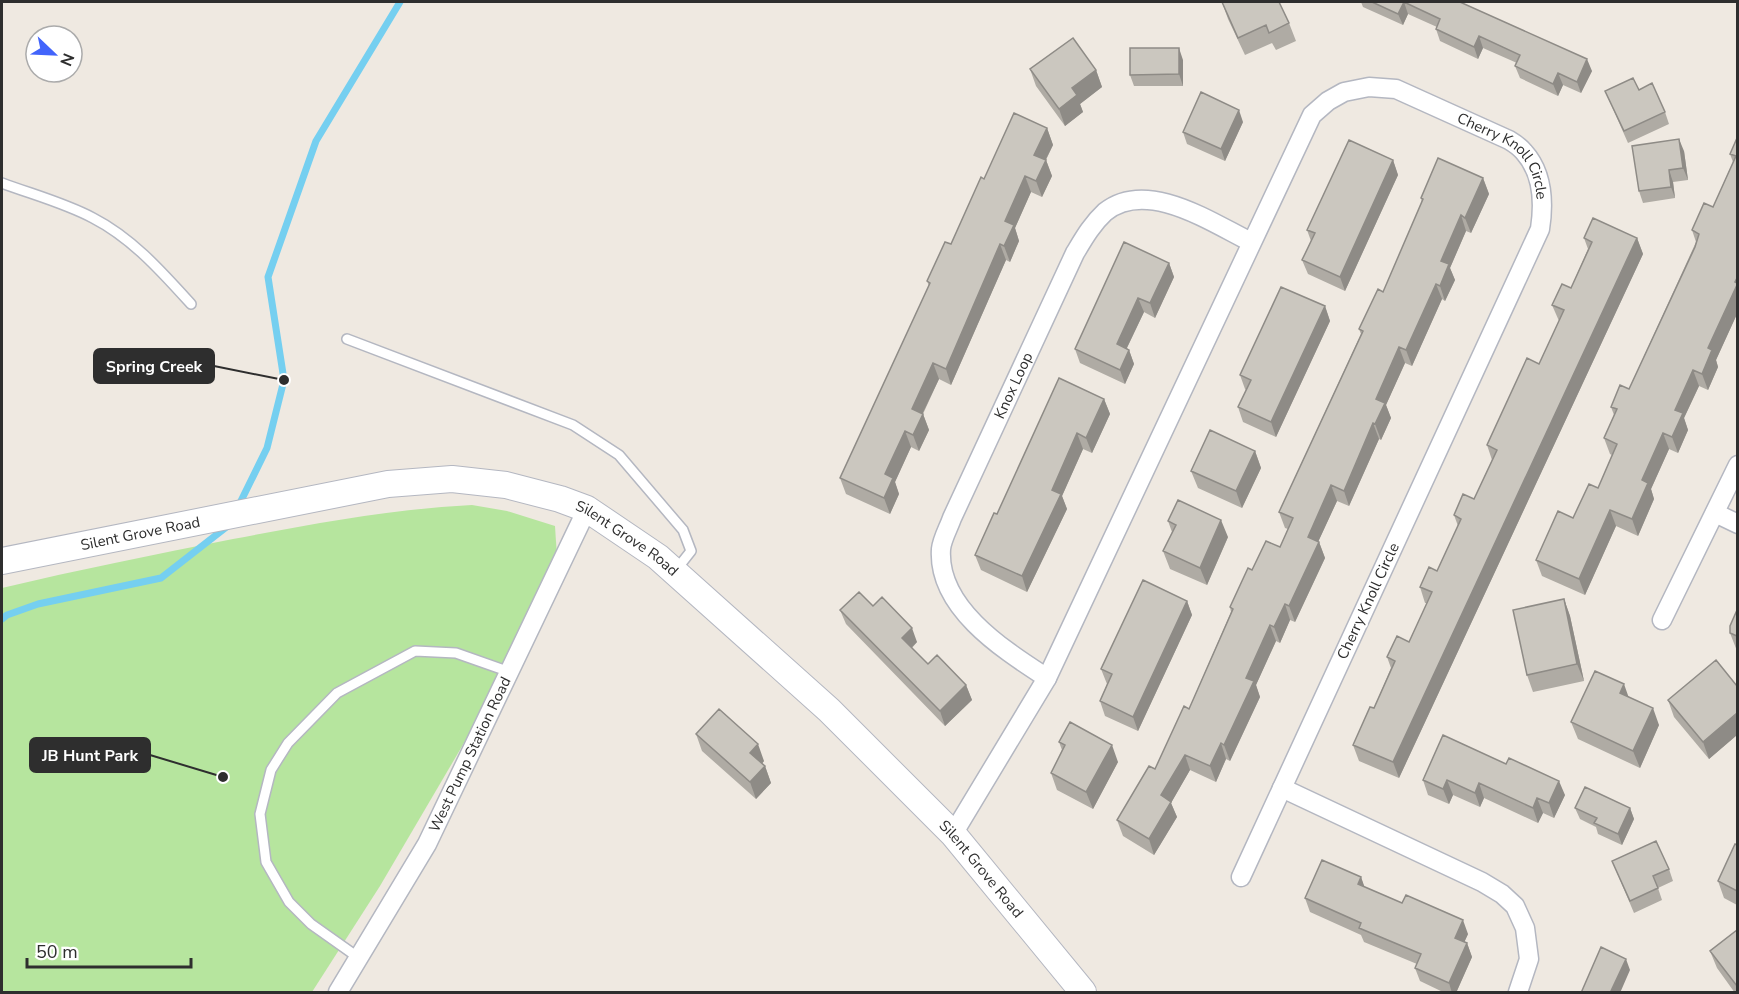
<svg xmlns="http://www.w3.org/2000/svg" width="1739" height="994" font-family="'Nunito Sans',sans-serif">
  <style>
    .green { fill: #b6e59e }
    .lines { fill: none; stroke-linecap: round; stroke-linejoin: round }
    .stream { stroke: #75cff0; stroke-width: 7 }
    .lane-casing { stroke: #b4b7c1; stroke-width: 12 }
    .street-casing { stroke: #b4b7c1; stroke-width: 21 }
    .secondary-casing { stroke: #b4b7c1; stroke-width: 28 }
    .lane { stroke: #fff; stroke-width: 9 }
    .street { stroke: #fff; stroke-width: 18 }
    .secondary { stroke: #fff; stroke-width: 26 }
    .wall { fill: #afaba4 }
    .shaded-wall { fill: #8e8b86 }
    .building { fill: #cbc7bf; stroke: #8e8b86; stroke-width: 1.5 }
    .labels { text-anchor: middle; stroke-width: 4.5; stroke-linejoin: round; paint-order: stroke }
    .street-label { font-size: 15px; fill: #2e2e2e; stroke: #fff }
    .leader { fill: none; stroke: #2e2e2e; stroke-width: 2 }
    .callout-dot { fill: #2e2e2e; stroke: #fff; stroke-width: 2 }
    .callout { fill: #2e2e2e; stroke: #2e2e2e; stroke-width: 2 }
    .callout-label { font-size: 16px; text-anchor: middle; font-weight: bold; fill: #fff }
  </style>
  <rect width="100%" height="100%" fill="#efe9e1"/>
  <path class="green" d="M472 505 507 511 555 526 557 557 508 668 380 886 312 992H2V588C78 570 156 554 233 539 312 524 392 509 472 505Z"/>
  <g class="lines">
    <path class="stream" d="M238 507 267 448 284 380 268 277 316 141 400 2
      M2 619 7 615 38 604 161 578 229 525"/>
    <g class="lane-casing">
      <path id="lane" d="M2 183C31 194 65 203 93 218 132 238 162 272 191 304
        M347 339 573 425 619 455 683 530 691 551 676 570
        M359 958 311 924 289 902 266 862 260 814 271 770 288 743 337 693 415 651 456 653 510 672"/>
    </g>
    <g class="street-casing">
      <g id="street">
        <path d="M1715 513 1738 524"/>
        <path d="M1662 620 1738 465"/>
        <path id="s1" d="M1047 678C1004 650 937 608 941 549 942 539 949 527 952 518L1075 253C1084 238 1092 224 1105 212 1147 178 1212 223 1251 242"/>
        <path d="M1282 788 1482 882 1502 894 1515 906 1525 928 1529 959 1518 992"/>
        <path id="s2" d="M953 834 1047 678 1312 115 1328 101 1344 92 1369 87 1396 89 1509 140C1514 143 1520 147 1524 152 1543 173 1544 203 1540 229L1241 877"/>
        <path id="s3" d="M338 992 427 844 587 509"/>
      </g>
    </g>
    <g class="secondary-casing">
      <g id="secondary">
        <path id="s4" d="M2 561 388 484 452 479 506 485 560 499 587 509 658 557 829 710 953 834 1083 992"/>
      </g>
    </g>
    <use href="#lane" class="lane"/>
    <use href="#street" class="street"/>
    <use href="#secondary" class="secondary"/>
  </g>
  <path class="wall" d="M1222 2 1289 23 1296 41 1276 50 1272 43 1245 55 1228 19Z
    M1361 2H1460L1592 71 1581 93 1563 85 1558 96 1520 78 1515 66 1517 63 1483 48 1478 59 1440 41 1436 29 1437 27 1408 14 1403 25 1363 7Z
    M1183 60V86H1134L1130 75Z
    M1030 69 1096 70 1102 87 1080 104 1083 112 1065 126 1036 86Z
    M1605 91 1665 112 1669 124 1628 143Z
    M1243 122 1225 161 1187 144 1183 132Z
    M1047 128 1053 145 1046 160 1052 176 1042 197 1031 192 1015 228 1019 241 1010 262 1006 260 951 385 939 379 923 414 929 430 919 451 911 447 895 482 899 494 890 514 846 494 840 478 929 286 927 281 951 244 984 179Z
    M1737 138V314L1716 360 1718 367 1708 390 1699 386 1684 418 1688 430 1678 453 1669 449 1651 489 1654 499 1638 536 1616 526 1585 595 1542 576 1536 560 1598 488 1612 455 1610 454 1604 438 1614 415 1611 407 1629 389 1696 242 1692 230 1713 207 1733 162 1730 154Z
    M1684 151 1688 180 1673 182 1675 198 1643 203 1639 191Z
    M1393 160 1398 175 1345 291 1308 274 1302 260 1311 241 1307 230Z
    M1483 178 1489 194 1471 233 1466 231 1450 268 1455 280 1445 301 1442 299 1412 366 1405 363 1386 405 1391 418 1381 440 1379 439 1349 506 1337 501 1318 542H1319L1325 558 1295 622 1290 620 1280 643 1276 641 1256 685 1260 697 1230 761 1226 759 1216 782 1190 770 1171 803 1177 817 1154 855 1123 836 1117 820 1155 769 1189 709 1231 612 1230 607 1252 570 1280 547 1288 529 1285 528 1279 512 1361 334 1359 329 1383 292 1422 202 1421 198Z
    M1584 238H1637L1643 254 1399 778 1359 761 1353 745 1374 708 1391 668 1387 657 1409 642 1427 603H1425L1420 587 1437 571 1458 526 1454 515 1474 499 1492 460 1487 445 1539 364 1559 321 1552 305 1571 288 1588 249Z
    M1169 263 1174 277 1155 318 1144 312 1127 348 1129 350 1134 364 1125 384 1080 363 1075 349Z
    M1325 306 1330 321 1276 437 1243 422 1238 407 1246 390 1245 389 1240 375Z
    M1104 399 1110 414 1092 453 1083 449 1062 496 1067 509 1027 592 981 570 975 555 997 514Z
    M1255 451 1261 468 1242 508 1198 488 1191 471Z
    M1168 521 1228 537 1207 585 1170 569 1163 551 1172 532Z
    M1564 599 1570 616 1584 681 1533 692 1527 675Z
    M1187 601 1192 615 1138 731 1105 716 1100 701 1107 684 1101 669Z
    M873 606 917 642 912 648 928 664 966 685 972 700 945 726 846 624 840 610Z
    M1737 610V651L1730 633Z
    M1737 686V735L1709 759 1674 717 1668 700Z
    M1629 697 1659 725 1640 768 1578 739 1571 722Z
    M696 734 764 761 762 764 765 766 771 783 756 799 702 751Z
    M1443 735 1565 795 1554 818 1543 813 1538 823 1484 798 1480 807 1453 795 1449 804 1428 795 1423 780Z
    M1059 742 1118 762 1093 809 1057 790 1051 773 1062 750Z
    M1575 808H1630L1634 819 1622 845 1598 834 1596 827 1580 819Z
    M1737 845V905L1724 898 1718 881Z
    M1612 861 1669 869 1673 881 1658 888 1662 900 1634 913Z
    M1361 877 1364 887 1468 934 1464 942 1467 943 1472 957 1456 993H1445L1420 981 1415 968 1417 964 1364 942 1361 935 1310 912 1305 898Z
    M1737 930V993H1735L1717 968 1710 951Z"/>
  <path class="shaded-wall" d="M1404 2 1408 14 1403 25 1398 14Z
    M1479 36 1483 48 1478 59 1474 47Z
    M1179 48 1183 60V86L1179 74Z
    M1587 59 1592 71 1581 93 1577 82Z
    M1096 70 1102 87 1080 104 1083 112 1065 126 1059 109 1072 88Z
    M1558 73 1563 85 1558 96 1553 84Z
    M1239 110 1243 122 1225 161 1221 149Z
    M1047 128 1053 145 1040 171 1034 155Z
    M1679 139 1684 151 1688 180 1683 168Z
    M1046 160 1052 176 1042 197 1036 181Z
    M1393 160 1398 175 1345 291 1340 277Z
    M1669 170 1673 182 1675 198 1671 187Z
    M1025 176 1031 192 1015 228 1019 241 1010 262 1004 246 1005 221Z
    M1483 178 1489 194 1471 233 1465 218Z
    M1461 215 1466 231 1450 268 1455 280 1445 301 1440 286 1441 261Z
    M1637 238 1643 254 1399 778 1393 762Z
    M1000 244 1006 260 951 385 946 369Z
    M1169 263 1174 277 1155 318 1150 303Z
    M1737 278V314L1716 360 1718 367 1708 390 1702 374 1708 348Z
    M1436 284 1442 299 1412 366 1406 350Z
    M1138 298 1144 312 1122 358 1117 344Z
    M1325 306 1330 321 1276 437 1271 422Z
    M1399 347 1405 363 1386 405 1391 418 1381 440 1375 424 1376 399Z
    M1129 350 1134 364 1125 384 1120 370Z
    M933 363 939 379 917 425 912 409Z
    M1693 370 1699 386 1684 418 1688 430 1678 453 1672 437 1675 410Z
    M1104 399 1110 414 1092 453 1086 438Z
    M923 414 929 430 919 451 913 435Z
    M1373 423 1379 439 1349 506 1344 491Z
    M905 431 911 447 895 482 899 494 890 514 884 498 885 474Z
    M1077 433 1083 449 1062 496 1067 509 1027 592 1022 576 1052 490Z
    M1663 433 1669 449 1651 489 1654 499 1638 536 1632 519 1642 480Z
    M1255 451 1261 468 1242 508 1236 491Z
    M1331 485 1337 501 1313 553 1308 537Z
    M1610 510 1616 526 1585 595 1579 579Z
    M1221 520 1228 537 1207 585 1200 568Z
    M1319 542 1325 558 1295 622 1289 606Z
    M1564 599 1570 616 1584 681 1577 664Z
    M1187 601 1192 615 1138 731 1133 717Z
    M1285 604 1290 620 1280 643 1274 627Z
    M1270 625 1276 641 1256 685 1260 697 1230 761 1224 745 1246 678Z
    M912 628 917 642 907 652 902 638Z
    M1624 684 1630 701 1620 693Z
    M966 685 972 700 945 726 940 711Z
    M1653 708 1659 725 1640 768 1633 751Z
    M1737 713V735L1709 759 1703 742Z
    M1221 743 1226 759 1216 782 1210 766Z
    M758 744 764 761 756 770 750 753Z
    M1112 745 1118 762 1093 809 1086 792Z
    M1185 755 1190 770 1171 803 1177 817 1154 855 1149 839 1161 795Z
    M765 766 771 783 756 799 750 782Z
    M1447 780 1453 795 1449 804 1443 789Z
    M1559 781 1565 795 1554 818 1549 803Z
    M1479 783 1484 798 1480 807 1475 793Z
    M1537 798 1543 813 1538 823 1533 808Z
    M1630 808 1634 819 1622 845 1618 834Z
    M1361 877 1366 891 1358 884Z
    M1463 920 1468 934 1460 952 1455 938Z
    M1467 943 1472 957 1456 993H1452L1449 983Z
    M1626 959 1630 970 1620 993H1610Z"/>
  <path class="building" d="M1222 2H1279L1289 23 1269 33 1266 25 1238 38Z
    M1372 2H1460L1587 59 1577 82 1558 73 1553 84 1515 66 1520 55 1479 36 1474 47 1436 29 1440 19 1404 2 1398 14Z
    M1073 38 1096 70 1072 88 1077 95 1059 109 1030 69Z
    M1130 48H1179V74L1130 75Z
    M1633 78 1639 90 1652 83 1665 112 1624 131 1605 91Z
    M1201 92 1239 110 1221 149 1183 132Z
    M1014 113 1047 128 1034 155 1046 160 1036 181 1025 176 1005 221 1014 225 1004 246 1000 244 946 369 933 363 912 409 923 414 913 435 905 431 885 474 893 478 884 498 840 478 930 283 927 281 945 242 951 244 981 177 984 179Z
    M1737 138V278L1735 282 1737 283V285L1708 348 1712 350 1702 374 1693 370 1675 410 1683 413 1672 437 1663 433 1642 480 1648 483 1632 519 1610 510 1579 579 1536 560 1558 511 1573 518 1589 484 1598 488 1617 444 1604 438 1617 409 1611 407 1620 385 1629 389 1695 247 1699 234 1692 230 1704 203 1713 207 1736 156 1730 154Z
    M1679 139 1683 168 1669 170 1671 187 1639 191 1632 146Z
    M1349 140 1393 160 1340 277 1302 260 1315 233 1307 230Z
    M1438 158 1483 178 1465 218 1461 215 1441 261 1449 264 1440 286 1436 284 1406 350 1399 347 1376 399 1385 403 1375 424 1373 423 1344 491 1331 485 1308 537 1319 542 1289 606 1285 604 1274 627 1270 625 1246 678 1254 681 1224 745 1221 743 1210 766 1185 755 1161 795 1171 802 1149 839 1117 820 1149 766 1155 769 1184 706 1189 709 1233 609 1230 607 1248 568 1252 570 1266 541 1280 547 1293 518 1279 512 1363 331 1359 329 1378 289 1383 292 1423 199 1421 198Z
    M1593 218 1637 238 1393 762 1353 745 1370 707 1374 708 1395 661 1387 657 1397 636 1409 642 1432 592 1420 587 1429 567 1437 571 1461 519 1454 515 1463 494 1474 499 1497 450 1487 445 1527 358 1539 364 1564 310 1552 305 1562 284 1571 288 1592 242 1584 238Z
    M1124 242 1169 263 1150 303 1138 298 1117 344 1129 350 1120 370 1075 349Z
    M1281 287 1325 306 1271 422 1238 407 1251 380 1240 375Z
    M1059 378 1104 399 1086 438 1077 433 1052 490 1061 494 1022 576 975 555 994 513 997 514Z
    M1210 430 1255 451 1236 491 1191 471Z
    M1178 500 1221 520 1200 568 1163 551 1176 525 1168 521Z
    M1143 580 1187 601 1133 717 1100 701 1112 674 1101 669Z
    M859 592 873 606 882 597 912 628 902 638 928 664 937 655 966 685 940 711 840 610Z
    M1564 599 1577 664 1527 675 1513 610Z
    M1737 610V636L1730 633V626Z
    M1716 660 1737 686V713L1703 742 1668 700Z
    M1595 671 1624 684 1620 693 1653 708 1633 751 1571 722Z
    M719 709 758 744 750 753 765 766 750 782 696 734Z
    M1070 722 1112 745 1086 792 1051 773 1065 745 1059 742Z
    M1443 735 1506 764 1509 758 1559 781 1549 803 1537 798 1533 808 1479 783 1475 793 1447 780 1443 789 1423 780Z
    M1585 787 1630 808 1618 834 1594 823 1597 818 1575 808Z
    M1656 841 1669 869 1653 876 1658 888 1630 901 1612 861Z
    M1735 844 1737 845V891L1718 881Z
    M1322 860 1361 877 1358 884 1402 903 1406 895 1463 920 1455 938 1467 943 1449 983 1415 968 1421 954 1359 928 1361 923 1305 898Z
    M1737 930V986L1710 951Z
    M1601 947 1626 959 1610 993H1581Z"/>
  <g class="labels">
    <g class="street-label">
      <text dy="5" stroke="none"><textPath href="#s2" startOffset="1028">Cherry Knoll Circle</textPath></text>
      <text dy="5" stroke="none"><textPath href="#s1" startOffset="354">Knox Loop</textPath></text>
      <text dy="5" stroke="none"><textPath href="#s4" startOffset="141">Silent Grove Road</textPath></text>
      <text dy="5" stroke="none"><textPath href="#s4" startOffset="646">Silent Grove Road</textPath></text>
      <text transform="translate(1368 601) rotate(-65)" y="5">Cherry Knoll Circle</text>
      <text dy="5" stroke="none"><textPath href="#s3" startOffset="272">West Pump Station Road</textPath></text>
      <text dy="5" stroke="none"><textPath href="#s4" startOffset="1132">Silent Grove Road</textPath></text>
    </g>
  </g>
  <path class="leader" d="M284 380L214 366M223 777L150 755"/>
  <g class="callout-dot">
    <circle cx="284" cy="380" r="6"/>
    <circle cx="223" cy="777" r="6"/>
  </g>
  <g class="callout">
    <rect x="94" y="349" width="120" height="34" rx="6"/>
    <rect x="30" y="738" width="120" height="34" rx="6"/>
  </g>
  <g class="callout-label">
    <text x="154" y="372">Spring Creek</text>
    <text x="90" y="761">JB Hunt Park</text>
  </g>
  <rect width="1739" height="994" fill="none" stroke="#2e2e2e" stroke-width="6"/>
  <g transform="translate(54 54) rotate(113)"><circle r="28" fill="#ffffff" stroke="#ababab" stroke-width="1.5"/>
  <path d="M0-4.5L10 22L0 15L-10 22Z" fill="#4264fb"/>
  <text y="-9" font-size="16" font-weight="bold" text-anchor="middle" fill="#2e2e2e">N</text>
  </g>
  <path d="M27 958v9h164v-9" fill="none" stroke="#2e2e2e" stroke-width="3"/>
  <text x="36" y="958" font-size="18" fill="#2e2e2e" stroke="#ffffff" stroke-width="4.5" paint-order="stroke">50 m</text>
</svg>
